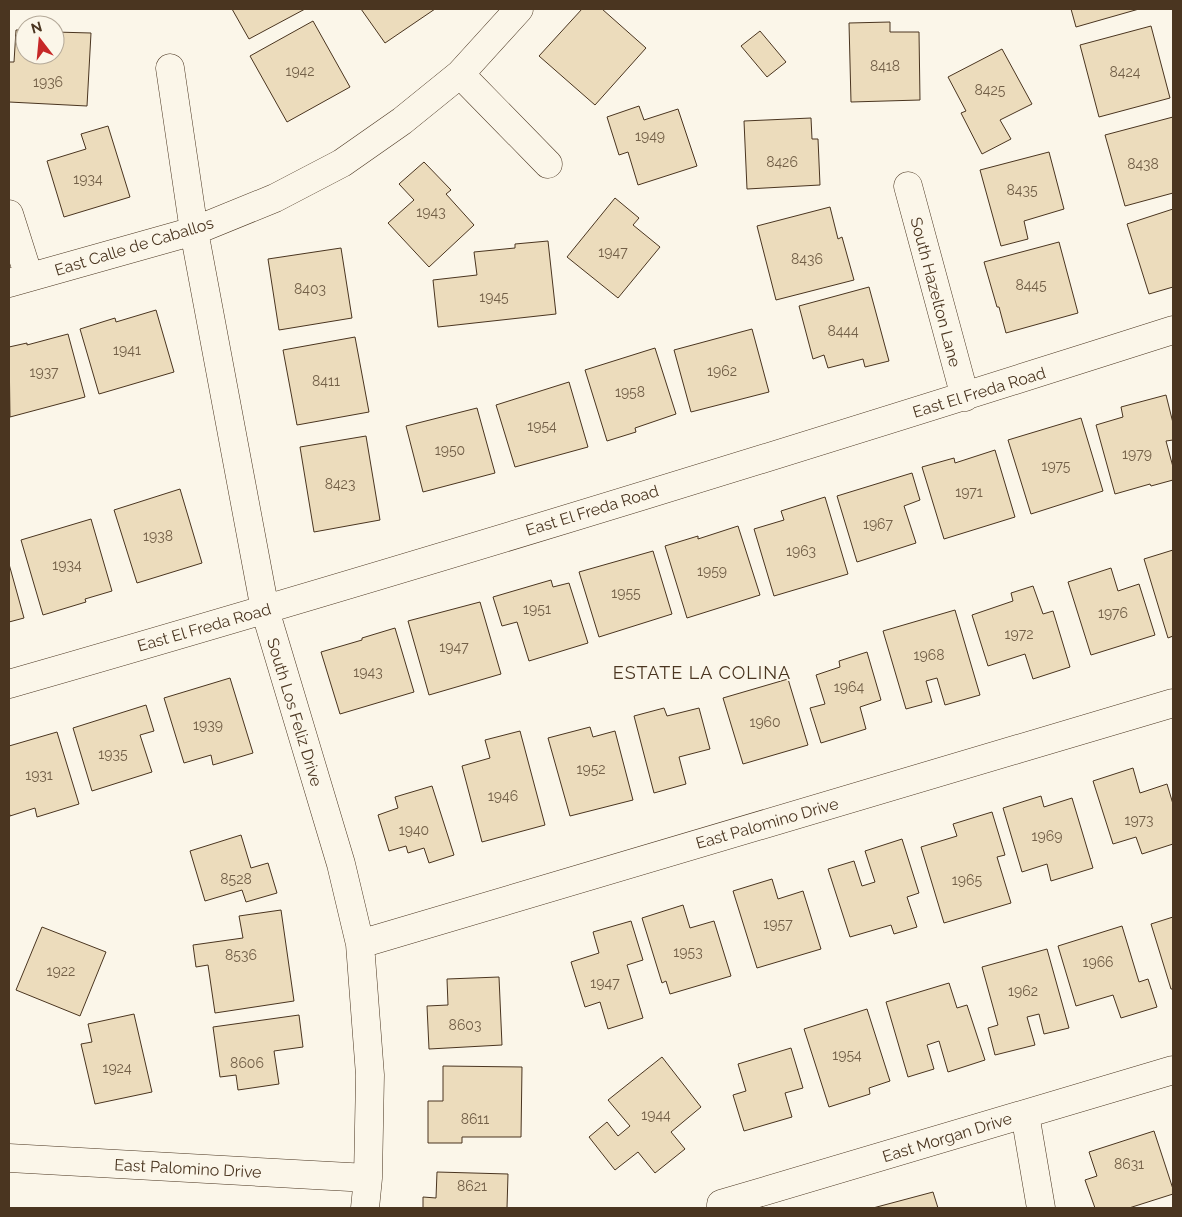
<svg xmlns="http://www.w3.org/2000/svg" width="1182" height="1217" font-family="Raleway,sans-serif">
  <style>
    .building { fill: #ecdcbc; stroke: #4a3520 }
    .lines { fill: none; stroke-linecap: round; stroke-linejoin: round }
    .minor-casing { stroke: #4a3520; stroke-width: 29 }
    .minor { stroke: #fbf6e9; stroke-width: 28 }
    .labels { text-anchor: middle; stroke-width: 4; stroke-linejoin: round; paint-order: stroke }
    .number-label { font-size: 14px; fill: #725f47 }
    .street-label { font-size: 16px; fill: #4a3520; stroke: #fbf6e9 }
    .neighbourhood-label { font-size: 18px; letter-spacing: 1px; fill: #4a3520; stroke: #fbf6e9 }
  </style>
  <rect width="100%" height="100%" fill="#fbf6e9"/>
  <path class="building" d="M232 9H305L249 39Z
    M361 9H435L385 43Z
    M582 9H602L646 48 595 105 539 56Z
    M1071 9H1139L1076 27Z
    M313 21 350 87 287 122 250 56Z
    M890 22V32H919L920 100 851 102 849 23Z
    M1151 26 1170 98 1099 117 1080 45Z
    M16 30H25V55H55V32L91 33 87 106 9 102V62H14Z
    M760 31 786 62 767 77 741 46Z
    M1002 49 1032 104 1000 120 1011 139 982 154 961 113 966 111 948 77Z
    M639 106 644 120 678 109 697 166 638 185 628 152 619 155 607 117Z
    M1173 117V193L1125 206 1105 135Z
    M811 118 812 139H818L820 185 747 189 744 121Z
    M108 126 130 197 64 217 47 161 86 149 81 134Z
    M1049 152 1064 209 1024 221 1028 239 1001 246 980 170Z
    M424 162 451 190 446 194 474 225 429 267 388 223 414 200 399 184Z
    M615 198 639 218 633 225 660 247 618 298 567 257Z
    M830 207 838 239 842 237 854 280 776 300 757 226Z
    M1173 209V287L1149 294 1127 224Z
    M548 241 556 314 438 327 433 280 477 275 474 252 515 248V244Z
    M1059 242 1078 313 1006 333 999 307H997L984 262Z
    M341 248 352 318 279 330 268 259Z
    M869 287 889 361 865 367 863 359 828 368 824 355 813 359 799 306Z
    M156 310 174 372 99 394 80 329 115 318 116 322Z
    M752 329 769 392 691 412 674 350Z
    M68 334 85 397 10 417 9 347 27 343V345Z
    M355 337 369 412 297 425 283 350Z
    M655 348 676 414 635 428 636 432 607 441 585 370Z
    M569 382 588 447 515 467 496 405Z
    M1166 395 1173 423V440L1166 441 1173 467V480L1151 486 1150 484 1115 494 1096 425 1123 417 1121 407Z
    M477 408 495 473 423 492 406 426Z
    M1081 418 1103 491 1031 514 1008 440Z
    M366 436 380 520 314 532 300 447Z
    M995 450 1015 517 944 539 922 467 954 458 955 463Z
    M912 473 920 500 904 506 916 543 857 562 837 496Z
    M180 489 202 563 137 583 114 510Z
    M825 497 848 574 774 596 754 529 784 520 781 511Z
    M91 519 112 591 85 599 86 602 43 615 21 540Z
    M738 526 760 595 687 618 665 546 698 536V539Z
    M1173 550V636L1168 638 1144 559Z
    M653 551 672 614 599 637 579 572Z
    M9 564 24 618 9 622Z
    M1111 568 1118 591 1139 584 1155 635 1091 655 1068 582Z
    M551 580 553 587 569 583 588 643 529 661 517 622 502 626 493 597Z
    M1033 586 1043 614 1053 611 1070 667 1033 679 1025 654 988 666 972 615 1013 601 1011 593Z
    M480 602 501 674 429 695 408 621Z
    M955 610 980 695 945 705 937 678 926 681 932 702 906 709 883 631Z
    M395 628 414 692 340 714 321 652 362 640V638Z
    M867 652 881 700 860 707 866 729 821 743 810 708 825 704 816 675 840 667 839 661Z
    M230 678 253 753 213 765 211 755 184 763 164 698Z
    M788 679 808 745 743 764 723 698Z
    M146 705 154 731 140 735 152 772 92 791 73 728Z
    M664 708 667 716 699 708 710 749 679 757 686 784 654 793 634 716Z
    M590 727 593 737 615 731 633 800 570 816 548 738Z
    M520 731 545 825 482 842 462 766 490 758 485 740Z
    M57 732 79 804 37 817 35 808 10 816 9 811V746Z
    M1133 768 1140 793 1167 784 1173 804V844L1142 854 1136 837 1113 844 1093 781Z
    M432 786 454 855 429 863 424 848 408 853 406 846 389 851 378 815 398 808 395 797Z
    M1041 796 1044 807 1072 798 1093 868 1051 881 1047 864 1022 872 1003 808Z
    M992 812 1005 855 997 857 1011 903 944 923 921 847 957 836 953 824Z
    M241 835 251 868 268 863 277 893 246 902 242 890 205 901 190 851Z
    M902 839 919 893 907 897 917 927 894 934 891 925 850 937 828 869 854 861 862 886 875 882 865 851Z
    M772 879 778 899 803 891 821 949 757 968 733 891Z
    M683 905 690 928 714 921 731 976 670 994 666 981 662 983 642 918Z
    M281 910 294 1001 215 1013 208 965 196 967 193 945 243 938 239 916Z
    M1173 917V989H1171L1151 924Z
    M631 921 643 960 627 965 643 1018 608 1029 600 1002 585 1007 571 962 599 953 593 932Z
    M1122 926 1139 982 1148 979 1157 1007 1121 1018 1113 995 1076 1006 1058 946Z
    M42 927 106 952 80 1016 16 990Z
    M1047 949 1069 1028 1044 1034 1039 1014 1027 1017 1035 1045 995 1055 988 1028 998 1025 982 967Z
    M499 977 502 1045 429 1049 427 1006 448 1005 447 979Z
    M949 983 957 1008 967 1005 985 1060 948 1072 939 1041 927 1045 934 1069 908 1077 886 1002Z
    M867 1009 890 1081 869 1088 870 1094 829 1107 804 1029Z
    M134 1014 152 1092 95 1104 81 1044 92 1042 88 1024Z
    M299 1015 303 1047 274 1051 279 1084 238 1090 236 1075 220 1077 213 1027Z
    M791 1048 803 1088 785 1093 792 1117 744 1131 733 1095 746 1091 738 1064Z
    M662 1057 701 1107 671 1132 685 1149 655 1173 638 1152 615 1170 589 1137 607 1122 618 1136 630 1126 608 1100Z
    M443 1066 522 1067 521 1137H462V1143H428V1101H443Z
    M1154 1131 1173 1189V1194L1129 1208H1095L1085 1180 1097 1176 1089 1152Z
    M437 1172 508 1174 507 1208H423V1197L436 1198Z
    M933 1192 938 1208H873Z"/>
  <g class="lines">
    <g class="minor-casing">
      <path id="minor" d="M170 68 194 231 265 610 341 864 360 944 370 1075 368 1178 365 1208
        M460 74 548 164
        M908 186 965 397
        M9 214 29 277
        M9 283 194 231 275 198 342 163 402 121 460 74 519 9
        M9 684C399 572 787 453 1173 330
        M360 944 1173 703
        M1025 1114 1041 1208
        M9 1158 368 1178
        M721 1208V1204L1173 1070"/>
    </g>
    <use href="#minor" class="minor"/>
  </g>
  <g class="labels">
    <g class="number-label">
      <text x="885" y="71">8418</text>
      <text x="300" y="76">1942</text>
      <text x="1125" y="77">8424</text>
      <text x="48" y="87">1936</text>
      <text x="990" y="95">8425</text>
      <text x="650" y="141">1949</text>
      <text x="782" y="167">8426</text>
      <text x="1143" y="169">8438</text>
      <text x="88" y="184">1934</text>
      <text x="1022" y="195">8435</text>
      <text x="431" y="217">1943</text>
      <text x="613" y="257">1947</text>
      <text x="807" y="264">8436</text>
      <text x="1031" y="290">8445</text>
      <text x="310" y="294">8403</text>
      <text x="494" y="302">1945</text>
      <text x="843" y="336">8444</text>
      <text x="127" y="355">1941</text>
      <text x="722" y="376">1962</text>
      <text x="44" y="377">1937</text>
      <text x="326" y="386">8411</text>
      <text x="630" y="397">1958</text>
      <text x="542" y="431">1954</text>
      <text x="450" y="455">1950</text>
      <text x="1137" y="459">1979</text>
      <text x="1056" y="471">1975</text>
      <text x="340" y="489">8423</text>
      <text x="969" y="497">1971</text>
      <text x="878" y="529">1967</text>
      <text x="158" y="541">1938</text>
      <text x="801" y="556">1963</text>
      <text x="67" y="570">1934</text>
      <text x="712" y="576">1959</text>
      <text x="626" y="598">1955</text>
      <text x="537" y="614">1951</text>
      <text x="1113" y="618">1976</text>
      <text x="1019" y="639">1972</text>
      <text x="454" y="652">1947</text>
      <text x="929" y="660">1968</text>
      <text x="368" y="677">1943</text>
      <text x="849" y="692">1964</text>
      <text x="765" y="727">1960</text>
      <text x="208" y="730">1939</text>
      <text x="113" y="759">1935</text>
      <text x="591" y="774">1952</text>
      <text x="39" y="780">1931</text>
      <text x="503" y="801">1946</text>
      <text x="1139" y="825">1973</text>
      <text x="414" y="835">1940</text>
      <text x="1047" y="841">1969</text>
      <text x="236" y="884">8528</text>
      <text x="967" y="885">1965</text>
      <text x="778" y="929">1957</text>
      <text x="688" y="957">1953</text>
      <text x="241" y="960">8536</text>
      <text x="1098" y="967">1966</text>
      <text x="61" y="976">1922</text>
      <text x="605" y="988">1947</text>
      <text x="1023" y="996">1962</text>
      <text x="465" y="1030">8603</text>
      <text x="847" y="1060">1954</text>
      <text x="247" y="1068">8606</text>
      <text x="117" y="1073">1924</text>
      <text x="656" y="1120">1944</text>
      <text x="475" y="1124">8611</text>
      <text x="1129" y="1169">8631</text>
      <text x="472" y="1191">8621</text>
    </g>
    <g class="street-label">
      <text transform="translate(134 246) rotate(-17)" y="6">East Calle de Caballos</text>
      <text transform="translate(936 292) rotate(75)" y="6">South Hazelton Lane</text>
      <text transform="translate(979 392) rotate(-17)" y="6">East El Freda Road</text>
      <text transform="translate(592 510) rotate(-17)" y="6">East El Freda Road</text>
      <text transform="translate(204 627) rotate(-16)" y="6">East El Freda Road</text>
      <text transform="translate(295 712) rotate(73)" y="6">South Los Feliz Drive</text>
      <text transform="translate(767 823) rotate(-16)" y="6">East Palomino Drive</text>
      <text transform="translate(947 1137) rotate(-17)" y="6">East Morgan Drive</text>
      <text transform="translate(188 1168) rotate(3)" y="6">East Palomino Drive</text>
    </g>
    <g class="neighbourhood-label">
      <text x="702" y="679">ESTATE LA COLINA</text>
    </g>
  </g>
  <rect width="1182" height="1217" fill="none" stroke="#4a3520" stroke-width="20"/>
  <g transform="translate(40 40) rotate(344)"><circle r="24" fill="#fbf6e9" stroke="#b4a999"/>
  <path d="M0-4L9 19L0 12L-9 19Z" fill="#c62828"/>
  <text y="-8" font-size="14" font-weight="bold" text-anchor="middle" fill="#4a3520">N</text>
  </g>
</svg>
